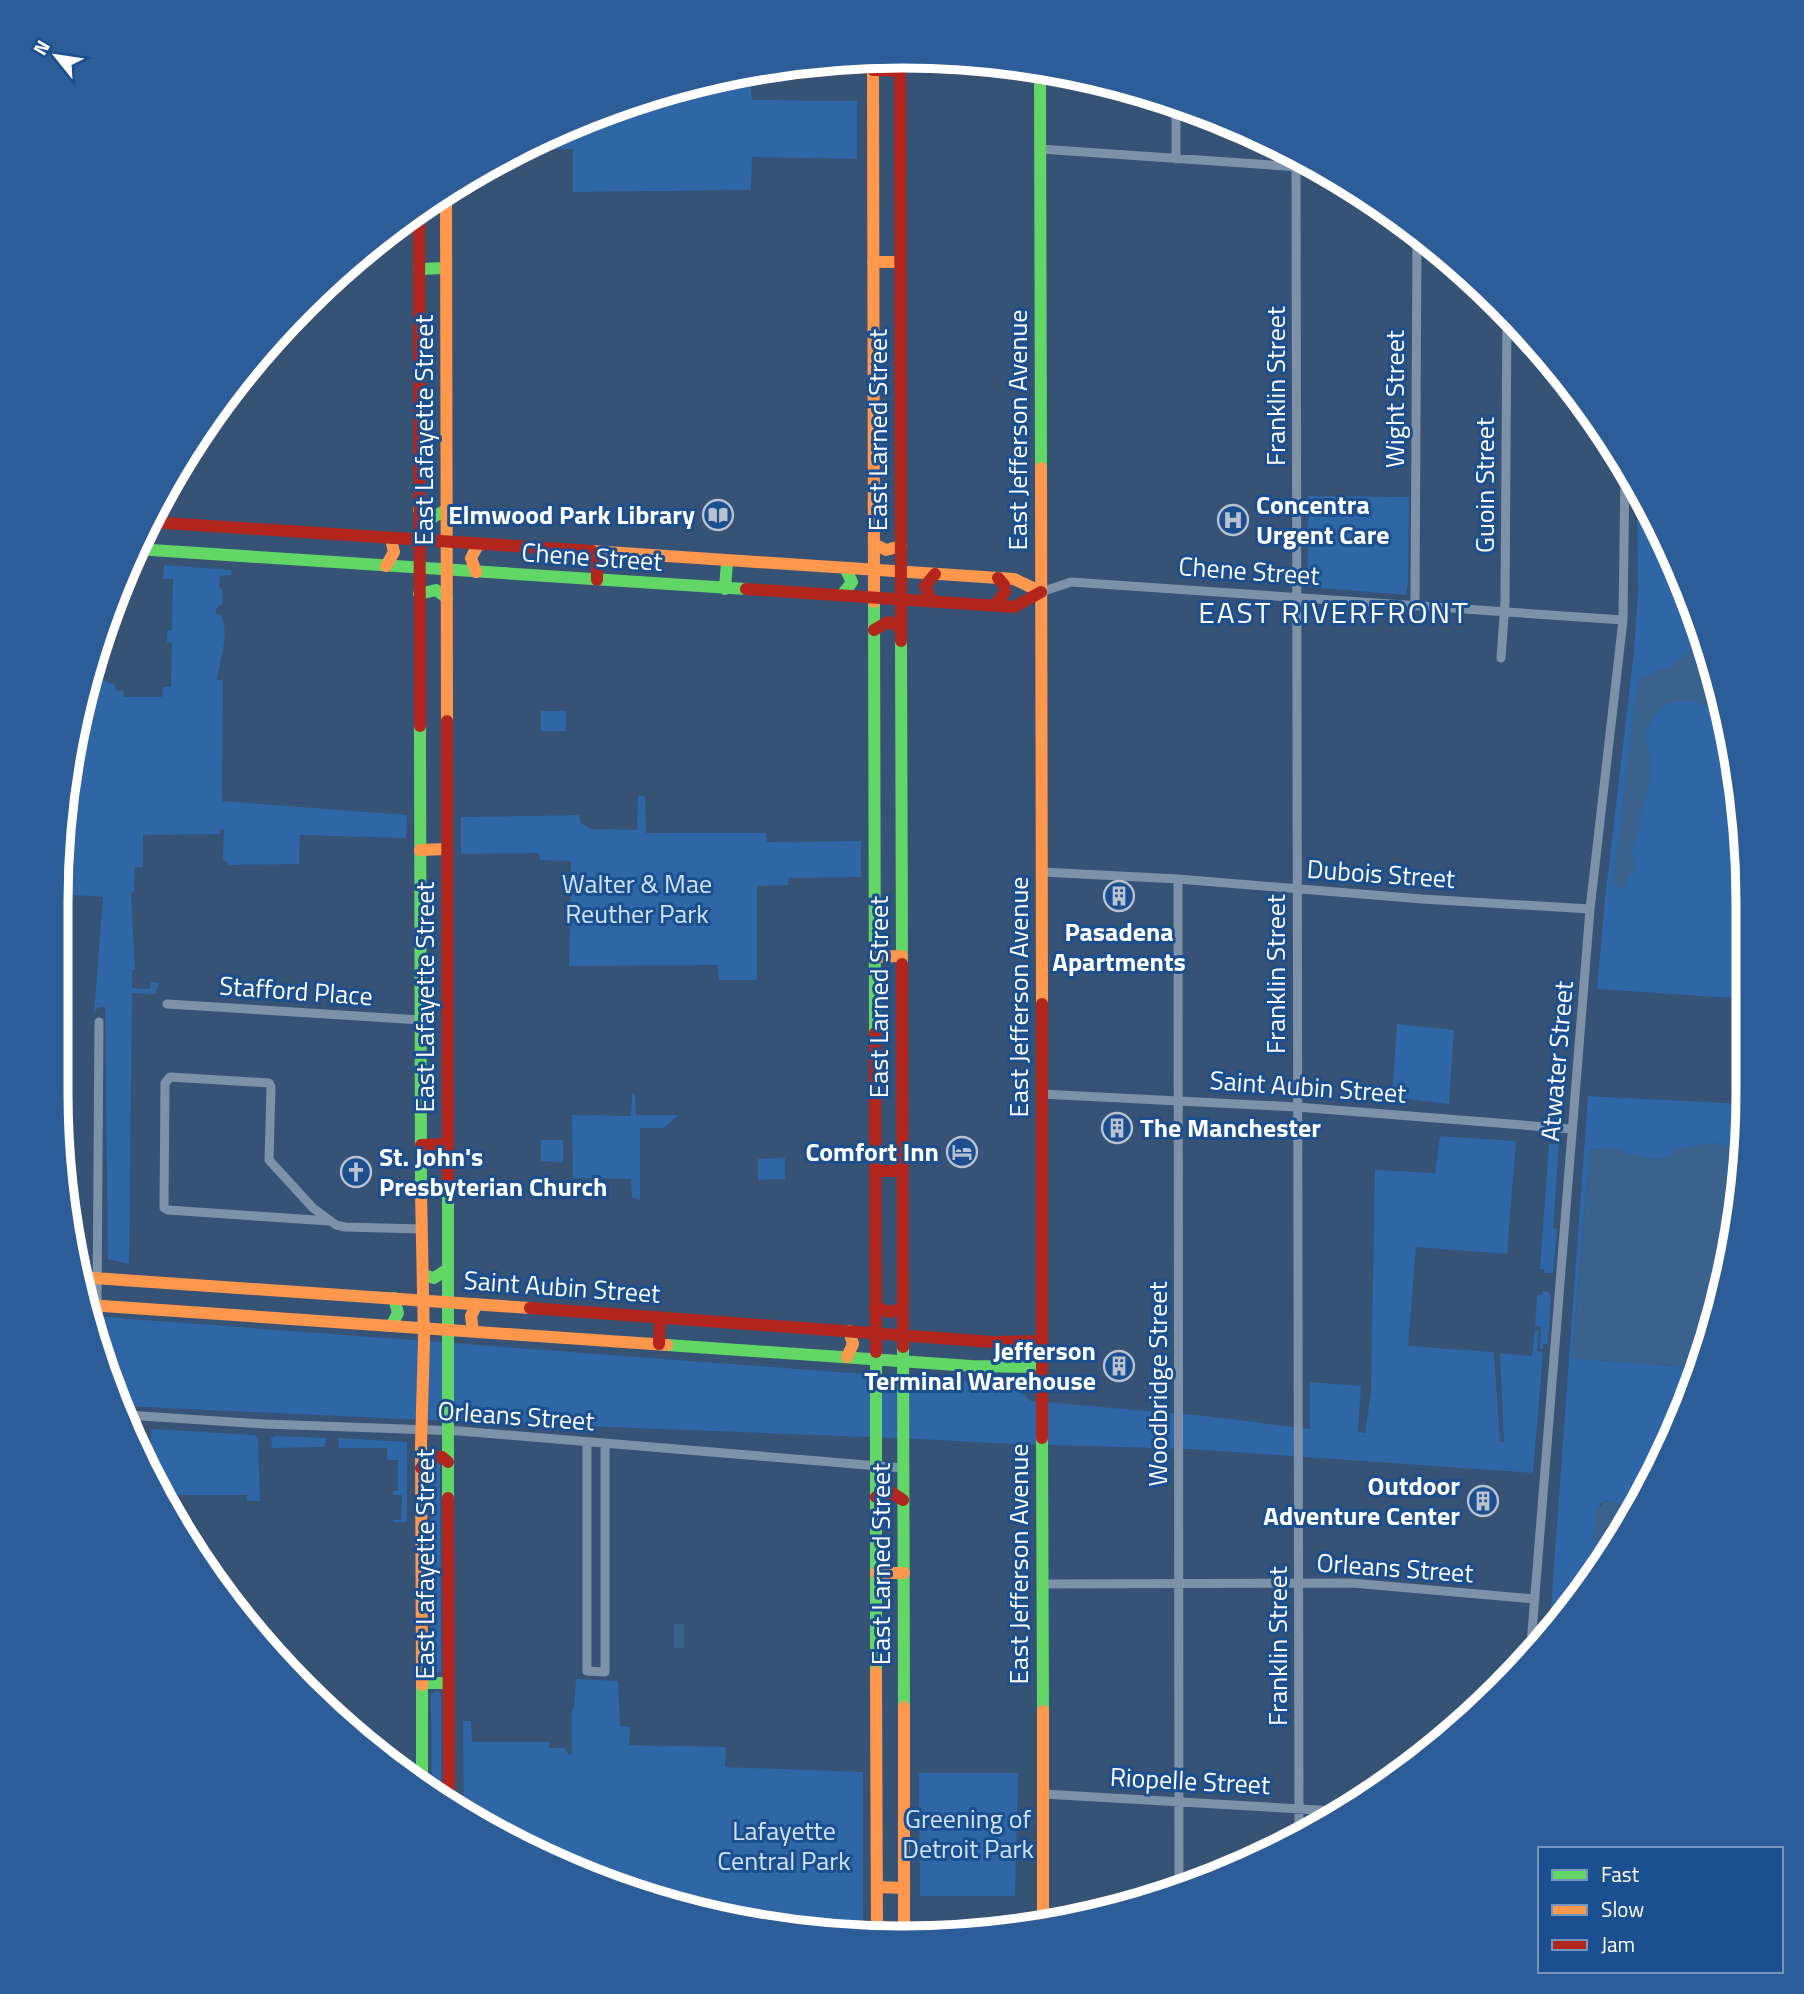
<svg xmlns="http://www.w3.org/2000/svg" width="1804" height="1994" font-family="'Titillium Web',sans-serif">
  <style>
    .green { fill: #2f66a5 }
    .water { fill: #3b618d }
    .lines { fill: none; stroke-linecap: round; stroke-linejoin: round }
    .street { stroke: #7d92a8; stroke-width: 9 }
    .fast { stroke: #63d668; stroke-width: 12 }
    .slow { stroke: #ff974d; stroke-width: 12 }
    .jam { stroke: #b3261e; stroke-width: 12 }
    .labels { text-anchor: middle; stroke-width: 6; stroke-linejoin: round; paint-order: stroke }
    .street-label { font-size: 26px; fill: #fff; stroke: #1b4f8f }
    .poi-label { font-size: 26px; font-weight: bold; fill: #fff; stroke: #1b4f8f; text-anchor: end }
    .park-label { font-size: 26px; fill: #cfe3fa; stroke: #1b4f8f }
    .quarter-label { font-size: 30px; letter-spacing: 2px; fill: #fff; stroke: #1b4f8f }
    .rim { fill: none; stroke: #fff; stroke-width: 9 }
  </style>
  <rect width="100%" height="100%" fill="#365274"/>
  <path class="green" d="M692 86H751L752 100 857 101V159L752 157 751 190 573 192V149H525L578 121Z
    M1637 492 1683 578 1732 737 1748 902 1746 999 1597 989 1605 899 1634 651 1638 591Z
    M1308 496 1409 497 1408 583 1406 595 1308 587Z
    M164 565 231 570 232 575 220 576 219 588 222 589 223 603 216 609V614L221 615C230 634 220 659 217 680H223L222 801 407 815 406 838 300 835 299 864 230 865 223 859 224 830H220V834L143 835V867H135L134 892 131 893 135 969 132 970V988L150 989 151 982 159 983 155 994 132 993 129 1264 108 1259 105 1007H98L94 1014 103 897 57 894 58 847 72 741H78V735H89L90 678H99L115 685 116 691H123L124 697H162L163 687H171L172 643 167 642V631L172 630 173 579H163Z
    M541 711H566V731H541Z
    M638 796H645L646 833H766L767 842 861 841V877L789 878 788 885 757 886V980H719L718 965 569 966 571 861 540 860 539 853 461 854V817L579 815 580 822 591 829 637 830Z
    M1397 1024 1454 1030 1449 1104 1392 1097Z
    M632 1094H635L636 1115H678L664 1128H640V1200L632 1197 631 1179 573 1178 572 1115 631 1116Z
    M1588 1096 1743 1104 1742 1153 1715 1143 1681 1148 1668 1157 1655 1160 1626 1154 1614 1148 1590 1150 1572 1358 1701 1368 1637 1509 1606 1500 1600 1504 1603 1545 1612 1547 1549 1635Z
    M1440 1136 1516 1141 1507 1254 1416 1247 1408 1346 1494 1352 1500 1441 1504 1442 1500 1353 1532 1356 1535 1330H1539L1537 1351 1543 1353 1533 1473 1191 1449 1012 1444 919 1439 405 1419 123 1406 92 1316 1012 1385 1031 1401 1206 1416 1310 1429V1382L1361 1386 1358 1432 1365 1433 1371 1392 1375 1170 1435 1173Z
    M541 1140H563V1162L541 1161Z
    M1549 1144H1559L1553 1228 1557 1229 1553 1273H1544V1269H1540Z
    M785 1158V1179L758 1180V1159Z
    M1543 1291 1548 1292 1551 1296 1548 1344H1543V1349H1540L1541 1327 1535 1326 1537 1295H1542Z
    M151 1429 255 1435 258 1439 260 1501H247V1495H161L152 1480Z
    M275 1436 326 1438 325 1447 272 1448 271 1438Z
    M338 1438 407 1442V1522H393V1520H401L402 1495H393V1491H398V1460H387V1448H339Z
    M433 1462H438L440 1465 441 1671 437 1674 431 1670V1465Z
    M576 1679 618 1681 620 1726 630 1727 629 1745 726 1747 725 1767 863 1772V1933L683 1909 527 1851 464 1811 463 1721H471L472 1742H549V1748H565L568 1754H572V1709L574 1708Z
    M437 1691 441 1695V1785L432 1784 431 1695Z
    M919 1773H1018L1015 1896H920Z"/>
  <path class="water" d="M1704 644 1725 713C1702 702 1675 691 1656 714 1651 720 1647 726 1646 734 1645 743 1649 752 1650 760 1652 780 1647 800 1639 818L1641 821 1632 852 1635 871 1629 875 1625 887 1619 889 1613 881 1637 683C1645 673 1658 672 1669 667 1681 660 1689 648 1704 644Z
    M1716 1143 1742 1153 1741 1202 1701 1368 1572 1358 1590 1150 1614 1148 1626 1154 1655 1160 1668 1157 1680 1148Z
    M1606 1500 1637 1509 1612 1547 1593 1539 1596 1510Z
    M674 1624H684V1648H674Z"/>
  <g class="lines">
    <path class="street" d="M1040 149 1314 168
      M1296 158 1299 1831
      M1176 159V105
      M1041 592 1071 582 1623 620
      M1415 605 1417 236
      M1501 658 1505 602 1507 312
      M1042 872 1178 879 1422 899 1590 909
      M1178 879 1179 1888
      M167 1004 421 1020
      M1041 1094 1297 1107 1572 1129
      M329 1221 168 1210 164 1208 165 1083 170 1077 269 1083 271 1087 269 1160 313 1208 336 1225 345 1227 421 1229
      M97 1306 99 1022
      M126 1415 265 1424 460 1431 903 1468
      M587 1442V1671L605 1672V1443
      M1042 1584 1352 1583 1535 1599
      M1530 1657 1590 909 1623 620 1625 468
      M1043 1794 1335 1811"/>
    <path class="fast" d="M1040 70 1041 468
      M419 269 446 268
      M419 510 433 517 446 510
      M136 549 746 589
      M725 589 727 562
      M419 594 436 590 447 598
      M842 595 852 582 845 568
      M874 602 875 1033
      M901 641 902 964
      M420 726 421 1192
      M448 1192V1498
      M423 1275 434 1278 448 1269
      M391 1326 398 1313 394 1298
      M667 1345 971 1366 1042 1367
      M903 1347 904 1707
      M876 1352V1672
      M1042 1438 1043 1711
      M422 1683H448
      M422 1685V1785"/>
    <path class="slow" d="M873 59 874 602
      M446 191 447 721
      M873 262H900
      M1041 468 1042 1004
      M874 544 886 550 901 546
      M592 551 1014 579 1041 592
      M386 566 394 552 391 539
      M476 572 471 558 478 545
      M420 850 447 849
      M874 957 902 956
      M421 1192 424 1341 421 1445 422 1685
      M79 1277 530 1308
      M88 1305 667 1345
      M473 1331 471 1316 477 1304
      M847 1357 853 1344 849 1331
      M876 1573H904
      M876 1672 877 1935
      M904 1707V1938
      M1043 1711V1924
      M877 1887 903 1888"/>
    <path class="jam" d="M900 56 901 641
      M873 70 900 71
      M419 209 420 726
      M150 522 592 551
      M597 553V580
      M746 589 1014 607 1041 592
      M932 601 925 586 935 574
      M995 605 1005 592 1004 585 998 578
      M874 630 888 622 895 624 901 630
      M447 721 448 1192
      M902 964 903 1347
      M1042 1004V1438
      M875 1033 876 1352
      M421 1145 448 1144
      M875 1171H902
      M875 1307 890 1312 903 1308
      M530 1308 993 1342 1042 1341
      M659 1344 660 1317
      M421 1468 431 1456 442 1457 448 1462
      M876 1497 891 1492 903 1500
      M448 1498 449 1802"/>
  </g>
  <defs>
    <g id="library-ring" transform="scale(1.575)"><circle r="9.5" fill="#1b4f8f" stroke="#b9c2ce" stroke-width="1.5"/><path d="M-6-4Q-3-5.5-.7-3.5V5Q-3 3-6 4ZM6-4Q3-5.5 .7-3.5V5Q3 3 6 4Z" fill="#b9c2ce"/></g>
    <g id="hospital-ring" transform="scale(1.575)"><circle r="9.5" fill="#1b4f8f" stroke="#b9c2ce" stroke-width="1.5"/><path d="M-5-5h3v3.5h4V-5h3V5h-3V1.5h-4V5h-3Z" fill="#b9c2ce"/></g>
    <g id="building-ring" transform="scale(1.575)"><circle r="9.5" fill="#1b4f8f" stroke="#b9c2ce" stroke-width="1.5"/><path d="M-4-6H4V6H1V3H-1V6H-4ZM-2.5-4.3h1.7v1.8h-1.7ZM.8-4.3h1.7v1.8H.8ZM-2.5-1h1.7V.8h-1.7ZM.8-1h1.7V.8H.8Z" fill="#b9c2ce"/></g>
    <g id="hotel-ring" transform="scale(1.575)"><circle r="9.5" fill="#1b4f8f" stroke="#b9c2ce" stroke-width="1.5"/><path d="M-6-4.5h1.5V1H6V5H4.5V3h-9V5H-6ZM-4 0a1.8 1.8 0 1 1 3.6 0ZM.5 0V-2.5h3Q6-2.5 6 0Z" fill="#b9c2ce"/></g>
    <g id="church-ring" transform="scale(1.575)"><circle r="9.5" fill="#1b4f8f" stroke="#b9c2ce" stroke-width="1.5"/><path d="M-1.2-6h2.4v3.5h3.3v2.4h-3.3V6h-2.4V-.1h-3.3v-2.4h3.3Z" fill="#b9c2ce"/></g>
  </defs>
  <g fill-rule="evenodd">
    <use href="#library-ring" x="718" y="515"/>
    <use href="#hospital-ring" x="1233" y="520"/>
    <use href="#building-ring" x="1119" y="896"/>
    <use href="#building-ring" x="1117" y="1128"/>
    <use href="#hotel-ring" x="962" y="1152"/>
    <use href="#church-ring" x="356" y="1172"/>
    <use href="#building-ring" x="1119" y="1366"/>
    <use href="#building-ring" x="1483" y="1501"/>
  </g>
  <g class="labels">
    <g class="street-label">
      <text transform="translate(1276 386) rotate(-90)" y="9">Franklin Street</text>
      <text transform="translate(1395 399) rotate(-90)" y="9">Wight Street</text>
      <text transform="translate(424 430) rotate(-90)" y="9">East Lafayette Street</text>
      <text transform="translate(878 430) rotate(-90)" y="9">East Larned Street</text>
      <text transform="translate(1018 430) rotate(-90)" y="9">East Jefferson Avenue</text>
      <text transform="translate(1485 485) rotate(-90)" y="9">Guoin Street</text>
      <text transform="translate(592 557) rotate(4)" y="9">Chene Street</text>
      <text transform="translate(1249 571) rotate(4)" y="9">Chene Street</text>
      <text transform="translate(1381 874) rotate(4)" y="9">Dubois Street</text>
      <text transform="translate(1276 974) rotate(-90)" y="9">Franklin Street</text>
      <text transform="translate(296 991) rotate(4)" y="9">Stafford Place</text>
      <text transform="translate(425 997) rotate(-90)" y="9">East Lafayette Street</text>
      <text transform="translate(879 997) rotate(-90)" y="9">East Larned Street</text>
      <text transform="translate(1019 997) rotate(-90)" y="9">East Jefferson Avenue</text>
      <text transform="translate(1557 1061) rotate(-85)" y="9">Atwater Street</text>
      <text transform="translate(1308 1087) rotate(4)" y="9">Saint Aubin Street</text>
      <text transform="translate(562 1287) rotate(4)" y="9">Saint Aubin Street</text>
      <text transform="translate(1158 1384) rotate(-90)" y="9">Woodbridge Street</text>
      <text transform="translate(516 1416) rotate(4)" y="9">Orleans Street</text>
      <text transform="translate(425 1564) rotate(-90)" y="9">East Lafayette Street</text>
      <text transform="translate(881 1564) rotate(-90)" y="9">East Larned Street</text>
      <text transform="translate(1019 1564) rotate(-90)" y="9">East Jefferson Avenue</text>
      <text transform="translate(1395 1568) rotate(4)" y="9">Orleans Street</text>
      <text transform="translate(1278 1646) rotate(-90)" y="9">Franklin Street</text>
      <text transform="translate(1190 1781) rotate(3)" y="9">Riopelle Street</text>
    </g>
    <g class="poi-label">
      <text x="1256" y="514" text-anchor="start">Concentra<tspan x="1256" dy="30">Urgent Care</tspan></text>
      <text x="695" y="524">Elmwood Park Library</text>
      <text x="1119" y="941" text-anchor="middle">Pasadena<tspan x="1119" dy="30">Apartments</tspan></text>
      <text x="1140" y="1137" text-anchor="start">The Manchester</text>
      <text x="939" y="1161">Comfort Inn</text>
      <text x="379" y="1166" text-anchor="start">St. John's<tspan x="379" dy="30">Presbyterian Church</tspan></text>
      <text x="1096" y="1360">Jefferson<tspan x="1096" dy="30">Terminal Warehouse</tspan></text>
      <text x="1460" y="1495">Outdoor<tspan x="1460" dy="30">Adventure Center</tspan></text>
    </g>
    <g class="park-label">
      <text x="637" y="893">Walter &amp; Mae<tspan x="637" dy="30">Reuther Park</tspan></text>
      <text x="968" y="1828">Greening of<tspan x="968" dy="30">Detroit Park</tspan></text>
      <text x="784" y="1840">Lafayette<tspan x="784" dy="30">Central Park</tspan></text>
    </g>
    <g class="quarter-label">
      <text x="1334" y="623">EAST RIVERFRONT</text>
    </g>
  </g>
  <path d="M0 0H1804V1994H0ZM902 68H902A834 834 0 0 1 1736 902V1092A834 834 0 0 1 902 1926H902A834 834 0 0 1 68 1092V902A834 834 0 0 1 902 68Z" fill="#2d5d98" fill-rule="evenodd"/>
  <path class="rim" d="M902 68H902A834 834 0 0 1 1736 902V1092A834 834 0 0 1 902 1926H902A834 834 0 0 1 68 1092V902A834 834 0 0 1 902 68Z"/>
  <rect x="1538" y="1847" width="245" height="126" fill="#1b4f8f" stroke="#7695bc" stroke-width="2"/>
  <rect x="1552" y="1870" width="35" height="10" fill="#63d668" stroke="#7695bc" stroke-width="2"/>
  <text x="1601" y="1882" font-size="21" fill="#ffffff">Fast</text>
  <rect x="1552" y="1905" width="35" height="10" fill="#ff974d" stroke="#7695bc" stroke-width="2"/>
  <text x="1601" y="1917" font-size="21" fill="#ffffff">Slow</text>
  <rect x="1552" y="1940" width="35" height="10" fill="#b3261e" stroke="#7695bc" stroke-width="2"/>
  <text x="1601" y="1952" font-size="21" fill="#ffffff">Jam</text>
  <g transform="translate(56 56) rotate(300)" stroke="#1b4f8f" stroke-width="5" paint-order="stroke">
  <path d="M0-5L12 26L0 18L-12 26Z" fill="#ffffff"/>
  <text y="-10" font-size="19" font-weight="bold" text-anchor="middle" fill="#ffffff">N</text>
  </g>
</svg>
